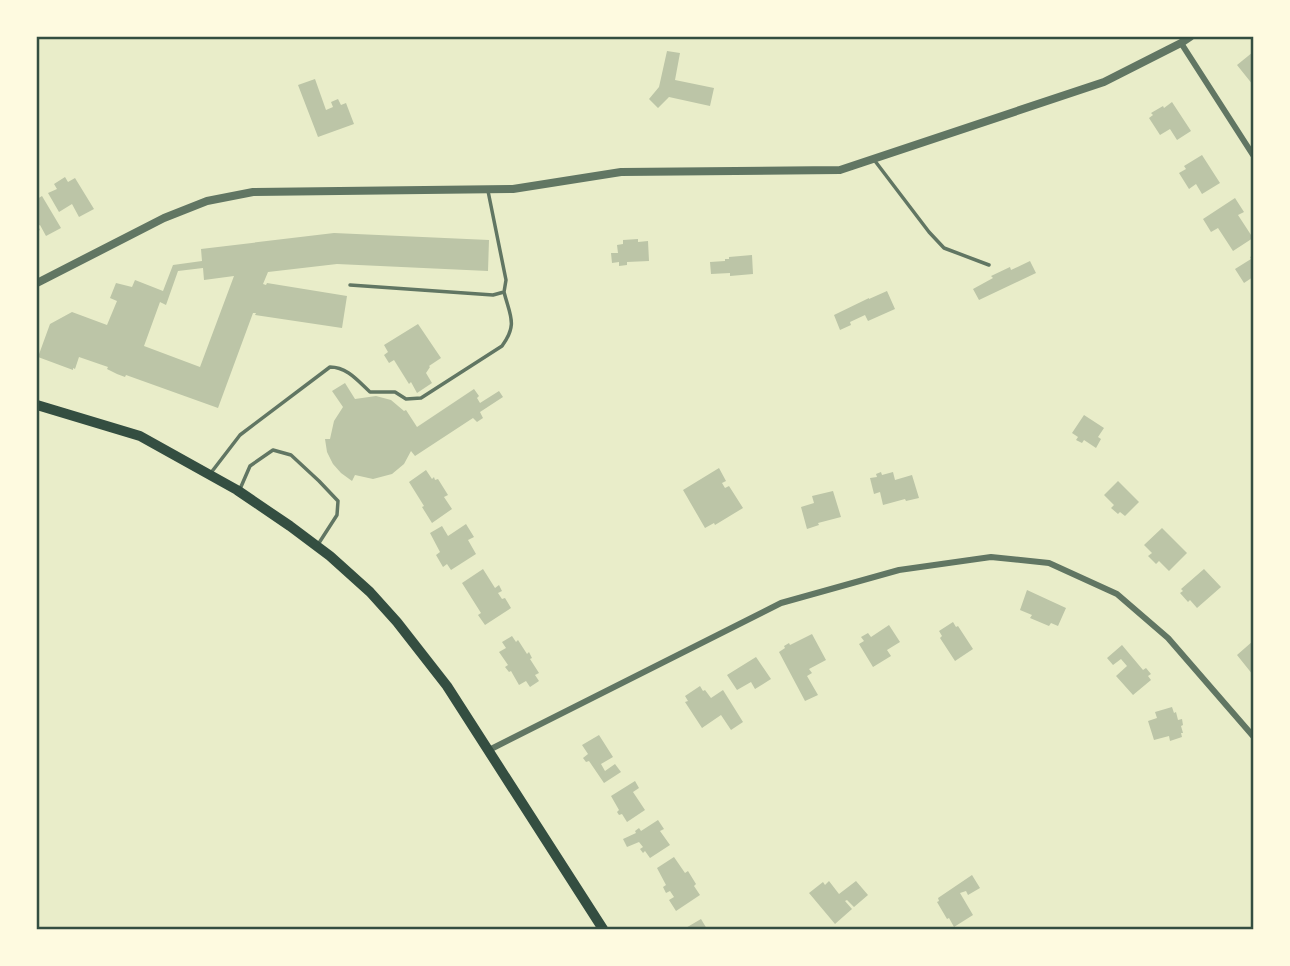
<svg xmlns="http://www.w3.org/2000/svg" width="1290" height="966" font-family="Jost,sans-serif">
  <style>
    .building { fill: #bcc5a7; fill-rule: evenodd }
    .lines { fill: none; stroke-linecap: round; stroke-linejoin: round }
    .service { stroke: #617663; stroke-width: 3.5 }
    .minor { stroke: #617663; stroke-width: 6 }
    .tertiary { stroke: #617663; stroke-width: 8 }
    .secondary { stroke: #344e41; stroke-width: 10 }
    .neatline { fill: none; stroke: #344e41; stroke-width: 2.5 }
  </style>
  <rect width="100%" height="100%" fill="#e9edc9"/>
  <path class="building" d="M667 51 680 53 675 80 714 88 710 106 669 97 658 108 649 99 659 87Z
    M1253 52V85L1237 65Z
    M315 79 326 110 333 107 331 102 338 99 341 105 346 103 354 124 318 137 298 85Z
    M1172 102 1191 131 1177 140 1170 129 1160 135 1149 118 1153 115 1151 113 1163 106 1164 108Z
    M1202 155 1220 183 1202 194 1196 184 1189 189 1179 173 1186 169 1184 166Z
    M65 177 68 182 75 178 94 209 79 217 72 204 59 212 48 193 57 189 54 184Z
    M42 196 61 228 46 236 40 225 38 226 40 230 38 231 37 230V199Z
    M1235 198 1244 212 1238 215 1253 238 1233 251 1218 228 1211 232 1203 219Z
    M334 233 489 240 488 271 337 264 268 272 263 284 266 285 267 283 347 296 342 328 255 315 256 313H253L218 408 126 375 125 377 117 374 107 369 108 367 79 357 75 369 73 368V370L38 357 50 324 72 312 107 325 117 301 110 298 116 283 132 287 135 280 163 291 173 265 202 261 201 249ZM203 268 204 280 234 276 200 367 144 346 160 302 166 305 178 271Z
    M638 239V242L648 241 649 261 627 262V265L619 266V262L612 263 611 253H618L617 245 623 244V240Z
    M752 255 753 274 730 276V273L711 274 710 262 725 261V259H729V257Z
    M1252 256 1253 277 1244 283 1235 269 1251 259 1250 257Z
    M1030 261 1036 273 979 300 973 289 993 278 991 276 1010 267 1011 270Z
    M887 291 895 309 868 321 865 315 850 322 851 325 840 330 834 315 869 298V299Z
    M418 324 441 358 429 366 430 367 426 373 432 383 417 393 411 382 409 384 394 360 389 363 384 355 388 352 384 345Z
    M345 383 355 399 376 396 391 400 404 411 406 410 417 427 474 389 479 396 477 398 480 403 499 391 503 397 480 412 483 418 477 422 473 418 415 456 411 451 404 464 392 474 373 479 355 475 352 481 341 473 333 464 327 452 325 439H330L334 421 343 407 332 391Z
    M1084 415 1104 428 1098 437 1101 439 1096 448 1084 440 1082 443 1076 440 1078 437 1072 433Z
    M719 468 726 481 722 483 725 488 729 486 743 508 715 525 714 523 705 528 683 490Z
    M426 470 432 479 434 477 435 480 438 479 448 495 444 497 452 509 432 523 422 507 424 506 409 482Z
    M881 472 882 475 893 472 895 480 912 475 919 498 906 501 905 499 883 505 880 492 874 494 870 478 877 477 876 474Z
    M1118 481 1139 502 1125 516 1120 512 1118 514 1111 508 1114 505 1104 495Z
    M833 491 841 517 818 523 819 525 807 529 801 507 814 503 812 496Z
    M466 524 474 537 468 540 476 554 451 570 447 564 443 567 436 555 440 552 430 533 442 526 448 536Z
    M1162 528 1187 553 1169 571 1159 561 1156 564 1148 556 1152 553 1144 545Z
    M483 569 495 588 499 585 502 591 498 593 502 599 505 598 511 608 485 625 478 615 481 613 462 583Z
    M1204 569 1221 587 1197 608 1190 600 1188 602 1180 593 1183 591 1181 589Z
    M1027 590 1066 608 1058 626 1051 623 1049 626 1030 618 1032 615 1020 610Z
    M953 622 956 627 958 626 973 649 955 661 940 638 942 636 939 631Z
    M889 625 900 642 887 650 891 656 873 667 859 644 864 641 861 637 868 633 871 637Z
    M812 634 826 660 809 669 812 673 807 676 818 695 805 701 779 652 785 648 784 646 789 643 790 645Z
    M512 636 516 642 518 640 527 654 529 652 532 658 530 659 539 673 535 675 539 681 530 687 526 681 519 685 511 671 509 672 505 667 508 665 499 652 506 648 502 642Z
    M1253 641V675L1237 655Z
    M1122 645 1143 670 1146 668 1151 674 1148 676 1151 680 1133 695 1116 676 1127 666 1121 659 1113 665 1107 658Z
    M756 657 771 679 755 689 751 682 737 690 727 675Z
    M700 686 703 691 705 690 711 698 723 690 743 722 731 730 721 715 702 728 685 702 688 701 685 696Z
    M1172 707 1174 713 1176 712 1178 720 1182 719 1183 725 1181 726 1183 733H1181L1182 737 1170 741 1169 736 1154 740 1148 721 1157 718 1155 712Z
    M599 735 613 757 601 764 605 771 615 764 621 772 604 783 589 761 586 762 583 758 588 754 582 745Z
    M635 781 639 788 633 792 645 810 627 822 622 814 619 815 617 812 619 810 611 796Z
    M658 820 664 829 660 831 670 845 650 858 645 851 643 853 640 849 643 847 639 842 627 847 623 839 636 833 635 831 639 828 641 831Z
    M674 857 685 873 688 871 696 884 694 886 700 895 676 911 669 900 674 897 670 891 666 893 663 887 666 885 657 868Z
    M972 875 980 888 968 895 966 891 960 893 973 915 954 927 949 918 947 919 937 902 939 901 938 898Z
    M829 881 839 894 856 881 868 895 854 907 847 900 845 901 852 909 835 924 809 893 823 882 825 885Z
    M701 919 707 929H684Z"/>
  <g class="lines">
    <path class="service" d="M875 161 929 232 944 248 989 265
      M350 285 493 295 504 292 506 280 488 191
      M210 474 240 435 330 367C347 367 358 381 370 392H395L406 399 421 398 502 346C518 324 510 316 504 292
      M240 489 250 466 273 450 291 455 319 481 338 501 337 515 317 546"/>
    <path class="minor" d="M1181 43 1253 155
      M489 750 781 603 899 570 991 557 1049 563 1117 594 1168 638 1253 736"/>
    <path class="tertiary" d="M37 283 164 218 207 201 253 192 513 189 621 172 840 170 1104 82 1181 43 1190 37"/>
    <path class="secondary" d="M37 405 140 436 237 490 290 526 330 556 370 592 397 622 447 686 603 929"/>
  </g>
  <rect width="1290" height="966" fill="none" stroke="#fefae0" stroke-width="77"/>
  <rect x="38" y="38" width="1214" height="890" class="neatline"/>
</svg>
